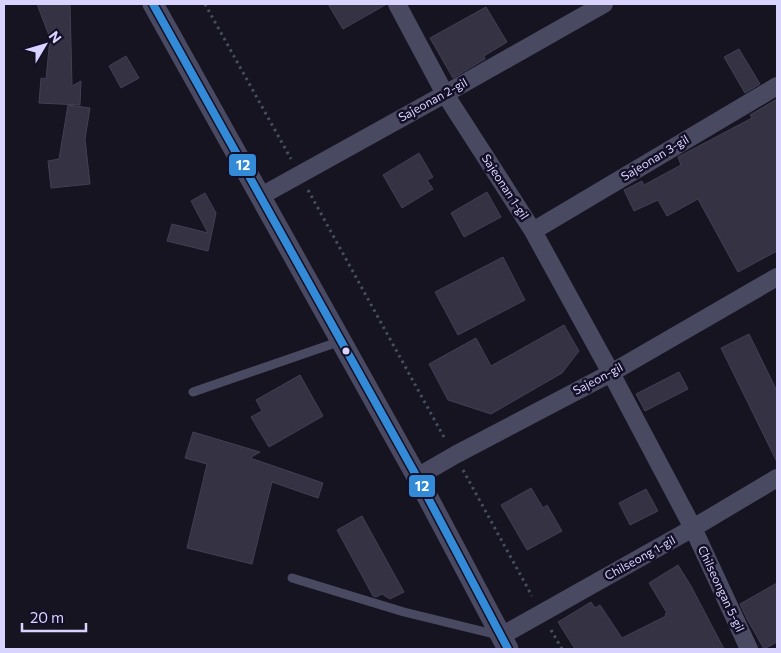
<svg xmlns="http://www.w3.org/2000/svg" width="781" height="653" font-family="Commissioner,sans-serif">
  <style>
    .building { fill: #343243; stroke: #433f54 }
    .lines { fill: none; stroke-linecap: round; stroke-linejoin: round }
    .path { stroke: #44505f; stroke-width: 3; stroke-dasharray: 2.5 4; stroke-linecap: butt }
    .service { stroke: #4a4962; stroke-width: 9 }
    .minor { stroke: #4a4962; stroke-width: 18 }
    .tertiary { stroke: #4a4962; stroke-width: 21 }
    .bus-1-casing { stroke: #130f26; stroke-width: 11 }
    .bus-1 { stroke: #338bd7; stroke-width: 8 }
    .bus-dot { fill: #d9d4ff; stroke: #130f26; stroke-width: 2 }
    .labels { text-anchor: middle; stroke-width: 5; stroke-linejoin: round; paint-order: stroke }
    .street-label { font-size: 12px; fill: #d9d4ff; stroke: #130f26 }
    .line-badge { stroke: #130f26; stroke-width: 2 }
    .badge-label { font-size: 14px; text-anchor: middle; font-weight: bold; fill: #fff }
  </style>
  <rect width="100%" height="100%" fill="#161421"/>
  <path class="building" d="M37 4H70L72 86 81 81 80 105 39 103 41 78 46 79 50 38Z
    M328 4H387L343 29Z
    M486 7 507 42 484 56 485 59 453 78 430 38Z
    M739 49 760 84 745 93 724 57Z
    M126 56 139 78 121 88 109 66Z
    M777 99V251L738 272 698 199 667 216 658 200 634 211 624 190 642 181 644 185 681 165 678 157 752 118 750 115Z
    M68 105 90 108 85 139 90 184 51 188 48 161 59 159Z
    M419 153 433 177 427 180 433 189 402 208 383 175Z
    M487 192 501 217 464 237 451 213Z
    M205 193 216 213 208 251 167 241 172 224 208 233 191 201Z
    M503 257 525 300 458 335 435 292Z
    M564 325 579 351 562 373 491 414 448 400 429 364 476 338 491 366Z
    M749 334 777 391V462L721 348Z
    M679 372 688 389 645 411 636 394Z
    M300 375 323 416 269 447 251 417 262 411 256 400Z
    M193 432 260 452 250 458 323 483 318 498 272 482 252 564 187 548 207 464 185 458Z
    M531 488 543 508 547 505 562 531 527 550 501 505Z
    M646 489 658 511 630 525 619 503Z
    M362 516 404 592 390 599 382 594 376 597 373 596 337 530Z
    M678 565 691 586 724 649H575L558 622 591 602 595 608 600 605 622 638 666 616 665 614 667 613 649 583Z
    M777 583V642L764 649 747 619 740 604Z"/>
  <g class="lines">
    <path class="path" d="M205 4 291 159
      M308 190 445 439
      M463 470 532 596
      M551 630 562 649"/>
    <path class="service" d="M193 392 341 341
      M292 578 404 612 498 635"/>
    <path class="minor" d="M397 4 445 94 533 231 611 373 693 528 749 649
      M261 196 445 94 604 4
      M533 231 777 86
      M417 477 455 455 611 373 777 277
      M501 636 693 528 777 478"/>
    <path class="tertiary" d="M153 4 417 477 508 649"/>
    <g class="bus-1-casing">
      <path id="bus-1" d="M153 4 417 477 508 649"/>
    </g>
    <use href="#bus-1" class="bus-1"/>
  </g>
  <circle class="bus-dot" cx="346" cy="351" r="4.5"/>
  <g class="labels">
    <g class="street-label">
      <text transform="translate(433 100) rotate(-29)" y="4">Sajeonan 2-gil</text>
      <text transform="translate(655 158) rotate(-31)" y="4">Sajeonan 3-gil</text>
      <text transform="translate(505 187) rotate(57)" y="4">Sajeonan 1-gil</text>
      <text transform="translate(598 379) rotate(-28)" y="4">Sajeon-gil</text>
      <text transform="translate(640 558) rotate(-29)" y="4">Chilseong 1-gil</text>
      <text transform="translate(721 589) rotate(65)" y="4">Chilseongan 5-gil</text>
    </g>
  </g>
  <g class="line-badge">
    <rect x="228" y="153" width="29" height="24" rx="5" fill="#338bd7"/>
    <rect x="408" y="474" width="28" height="24" rx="5" fill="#338bd7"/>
  </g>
  <g class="badge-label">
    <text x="243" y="170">12</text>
    <text x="422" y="491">12</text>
  </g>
  <rect width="781" height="653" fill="none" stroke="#d9d4ff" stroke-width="10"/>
  <g transform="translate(45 45) rotate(52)" stroke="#130f26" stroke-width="4" paint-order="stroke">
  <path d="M0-4L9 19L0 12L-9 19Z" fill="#d9d4ff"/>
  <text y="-8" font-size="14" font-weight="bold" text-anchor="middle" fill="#d9d4ff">N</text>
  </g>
  <path d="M22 623v8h64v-8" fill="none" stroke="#d9d4ff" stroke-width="2.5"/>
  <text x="30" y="623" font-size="15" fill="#d9d4ff" stroke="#130f26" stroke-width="4" paint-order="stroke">20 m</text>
</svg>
